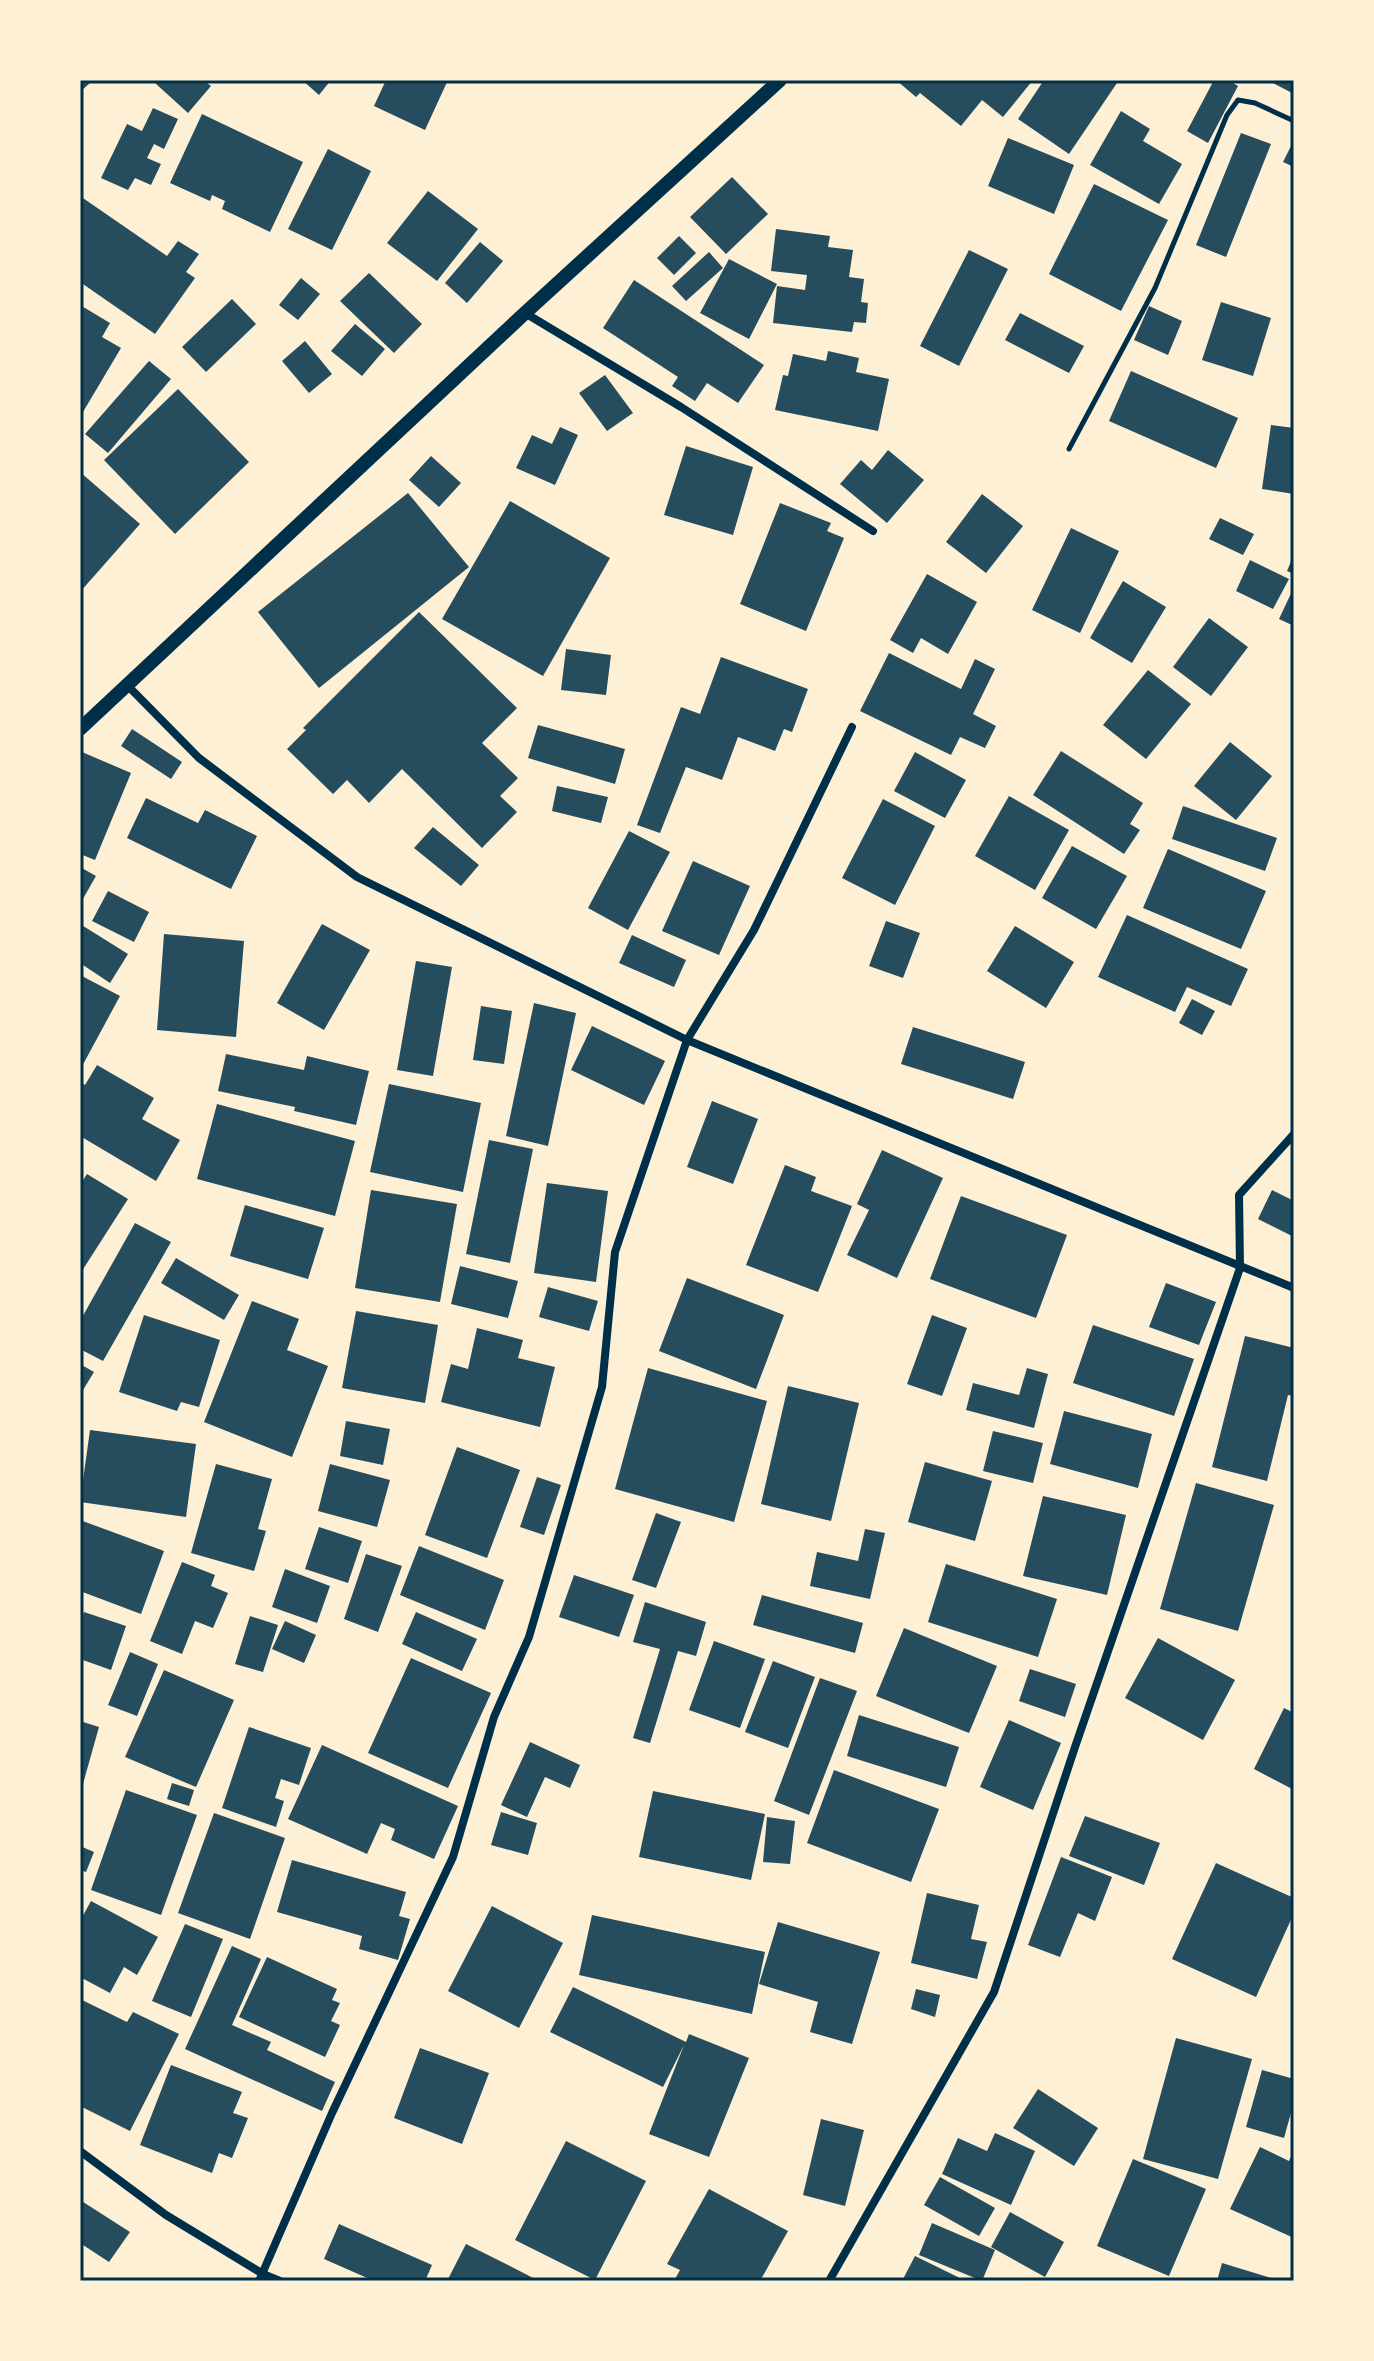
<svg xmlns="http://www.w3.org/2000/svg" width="1374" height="2361" font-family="Mulish,sans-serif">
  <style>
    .building { fill: #264d5e }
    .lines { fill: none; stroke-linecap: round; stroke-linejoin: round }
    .path { stroke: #003049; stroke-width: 5 }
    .minor { stroke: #003049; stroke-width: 8 }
    .tertiary { stroke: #003049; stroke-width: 14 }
    .neatline { fill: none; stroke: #003049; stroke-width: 3 }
  </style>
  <rect width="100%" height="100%" fill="#fdf0d5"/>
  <path class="building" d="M80 80 91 82 80 92Z
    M158 80H203L211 86 188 113 155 83Z
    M302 80H331L319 95Z
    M386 80H448L425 130 374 106Z
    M896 80H1033L1003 117 982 100 961 126 920 93 916 97Z
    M1044 80H1119L1069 154 1018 119Z
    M1214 80H1228L1238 86 1208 143 1187 131Z
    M1267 80H1294V94Z
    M153 108 178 119 164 149 154 144 147 158 161 164 151 185 135 178 128 190 101 178 127 124 142 131Z
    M1121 111 1150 129 1143 141 1182 164 1159 204 1090 165Z
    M202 114 303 162 270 232 222 209 225 201 212 195 210 201 170 183Z
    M1241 133 1271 144 1226 257 1196 245Z
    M1008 138 1074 165 1054 214 988 186Z
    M1294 140V167L1283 162Z
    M328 149 371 171 332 250 288 229Z
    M732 177 768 214 726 254 690 217Z
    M1094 184 1168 220 1121 311 1049 274Z
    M428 191 478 229 437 281 387 243Z
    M80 196 167 256 178 241 199 254 186 272 195 278 155 334 80 282Z
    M776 229 830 236 828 247 853 250 849 277 864 279 861 302 868 303 866 323 854 322 852 332 773 323 777 286 805 290 807 275 771 271Z
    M679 236 696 253 674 275 657 258Z
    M480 242 503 261 467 303 445 283Z
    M969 250 1008 269 959 366 920 346Z
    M709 252 723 268 686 301 672 286Z
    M729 259 777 284 749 339 700 313Z
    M369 273 422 324 394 353 340 301Z
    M301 278 320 294 298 320 279 305Z
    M634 280 764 365 738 403 707 383 695 401 672 386 678 377 603 328Z
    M232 299 256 324 206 372 182 347Z
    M1221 302 1271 318 1253 376 1202 360Z
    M80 305 110 323 102 337 121 348 80 417Z
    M1149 306 1182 321 1168 355 1134 340Z
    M1020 313 1084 346 1069 373 1005 340Z
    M355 324 385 349 362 376 331 351Z
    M305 341 332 374 309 393 282 361Z
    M828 351 859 358 856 372 889 379 878 431 775 410 783 375 788 376 793 354 826 361Z
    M149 361 171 379 108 453 85 434Z
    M1131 371 1238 418 1216 468 1109 421Z
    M605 375 633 413 607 431 579 393Z
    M178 389 249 462 175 534 104 460Z
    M1271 425 1294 428V494L1262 489Z
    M560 427 578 435 555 485 516 468 532 435 552 444Z
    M686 446 753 467 733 535 664 515Z
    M888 450 924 480 887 523 840 484 861 460 872 470Z
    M431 456 461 483 439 507 409 480Z
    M80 472 140 524 80 592Z
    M408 493 469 567 319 688 258 612Z
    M982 494 1023 526 986 573 946 542Z
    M510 501 610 558 543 676 442 619Z
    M780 503 831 523 827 531 844 538 806 631 740 604Z
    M1220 518 1254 534 1243 555 1209 539Z
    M1071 528 1119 551 1080 633 1032 610Z
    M1294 554V574L1287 571Z
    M1250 560 1289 579 1273 609 1236 591Z
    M927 574 977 602 948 654 921 638 913 653 890 640Z
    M1123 581 1166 607 1132 663 1090 638Z
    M1294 587V626L1279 619Z
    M419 612 517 708 482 743 518 778 500 796 517 812 482 848 402 769 369 803 347 780 333 794 287 749 306 730 303 728Z
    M1209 618 1248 647 1211 696 1173 667Z
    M566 649 611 655 606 695 561 690Z
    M889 653 961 689 975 659 995 669 973 714 996 726 985 748 960 737 951 755 860 711Z
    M721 657 808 689 792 732 784 729 775 751 738 737 722 780 686 767 660 833 637 825 681 707 700 714Z
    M1148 670 1191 704 1146 759 1103 725Z
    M538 725 625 749 615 784 528 758Z
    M132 729 182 762 171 779 121 746Z
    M1230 742 1272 776 1236 820 1194 786Z
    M1061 751 1143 803 1130 824 1140 830 1124 854 1033 795Z
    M82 752 131 773 95 860 80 854Z
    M915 752 966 780 945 818 894 791Z
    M557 786 608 797 601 823 552 811Z
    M1009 796 1069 830 1035 890 975 856Z
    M146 798 198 823 205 810 257 836 231 889 127 838Z
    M883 799 935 826 895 905 842 878Z
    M1183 806 1277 838 1265 871 1172 839Z
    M433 827 479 865 461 886 414 848Z
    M629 831 670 852 628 930 588 908Z
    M1072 846 1127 876 1096 929 1042 898Z
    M1168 849 1266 891 1241 949 1143 908Z
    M693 861 750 886 719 955 662 931Z
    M80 867 96 876 80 904Z
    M108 891 149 912 134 942 92 921Z
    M1127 915 1248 969 1231 1006 1187 987 1175 1012 1098 977Z
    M886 921 920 933 903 978 869 966Z
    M80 924 128 954 110 983 80 963Z
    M322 924 370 950 324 1030 277 1003Z
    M1015 926 1074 962 1046 1008 987 971Z
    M164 934 244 941 236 1037 157 1030Z
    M632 935 686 960 674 987 619 963Z
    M416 961 452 967 433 1076 397 1070Z
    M80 975 120 996 80 1070Z
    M1192 999 1215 1011 1202 1035 1179 1023Z
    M534 1003 576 1013 548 1146 506 1136Z
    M481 1006 512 1011 504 1064 473 1060Z
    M592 1026 665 1061 644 1105 571 1070Z
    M913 1027 1025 1062 1013 1099 901 1064Z
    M226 1054 304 1070 307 1056 369 1071 356 1125 294 1111 295 1107 218 1091Z
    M97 1065 154 1098 142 1119 180 1140 156 1181 80 1136V1082L85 1085Z
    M389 1084 481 1103 463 1192 370 1172Z
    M712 1101 758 1119 733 1184 687 1167Z
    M217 1104 355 1141 335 1216 197 1179Z
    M489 1140 533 1149 510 1263 466 1254Z
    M882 1150 943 1178 897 1278 847 1255 869 1210 857 1204Z
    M785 1165 816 1177 811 1191 852 1206 818 1292 746 1265Z
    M87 1174 128 1199 80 1274V1185Z
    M547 1183 608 1191 596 1282 534 1273Z
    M371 1190 457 1204 440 1302 355 1288Z
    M1272 1190 1294 1201V1237L1258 1219Z
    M961 1196 1067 1235 1036 1318 930 1279Z
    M245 1205 324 1228 308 1279 230 1256Z
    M135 1223 171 1242 103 1361 80 1349V1321Z
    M176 1258 239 1295 224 1320 161 1283Z
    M460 1266 518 1281 508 1318 451 1304Z
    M687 1278 784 1315 756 1389 659 1351Z
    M1166 1283 1216 1302 1199 1345 1149 1327Z
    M548 1287 598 1301 589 1331 539 1317Z
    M252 1301 299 1319 287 1350 328 1366 292 1457 204 1422Z
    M356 1311 438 1325 425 1403 342 1388Z
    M144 1315 220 1340 199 1407 181 1402 177 1411 119 1392Z
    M932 1315 967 1328 942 1396 907 1384Z
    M1093 1325 1194 1359 1174 1416 1073 1383Z
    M477 1328 523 1340 518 1358 555 1367 540 1427 441 1402 451 1364 468 1369Z
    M1245 1336 1294 1348V1396L1288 1395 1267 1481 1212 1467Z
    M80 1364 94 1372 80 1395Z
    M648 1368 767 1401 734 1522 615 1489Z
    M1027 1368 1048 1374 1034 1428 966 1410 973 1383 1019 1395Z
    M788 1386 859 1403 831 1521 761 1504Z
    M1064 1411 1152 1434 1138 1488 1050 1464Z
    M346 1421 390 1429 383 1465 340 1456Z
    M90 1430 196 1444 186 1517 80 1502Z
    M993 1431 1043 1443 1033 1483 983 1471Z
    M457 1447 520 1470 487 1558 425 1535Z
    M925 1462 992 1481 975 1541 908 1522Z
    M216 1464 272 1479 258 1529 266 1531 254 1571 191 1553Z
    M330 1464 390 1480 377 1527 318 1511Z
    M537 1477 561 1485 544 1535 520 1527Z
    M1196 1483 1274 1505 1238 1631 1160 1609Z
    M1043 1496 1126 1515 1107 1595 1023 1576Z
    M656 1513 681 1522 656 1588 632 1580Z
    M80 1520 164 1551 141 1614 80 1591Z
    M319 1527 362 1541 348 1583 305 1569Z
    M865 1529 885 1533 870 1599 810 1586 817 1552 858 1561Z
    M419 1546 504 1580 485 1630 400 1595Z
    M366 1554 402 1566 378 1632 344 1619Z
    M182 1562 215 1575 211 1586 228 1593 213 1628 195 1621 182 1654 150 1641Z
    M946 1564 1057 1599 1038 1657 928 1622Z
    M285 1569 330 1586 317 1623 272 1607Z
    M574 1575 634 1595 619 1637 559 1617Z
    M762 1595 863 1623 855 1653 753 1625Z
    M645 1602 706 1622 696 1656 678 1651 650 1743 633 1738 660 1649 633 1642Z
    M84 1612 126 1626 111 1670 80 1659V1624Z
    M416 1612 477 1639 462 1671 402 1644Z
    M250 1616 278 1625 263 1672 235 1664Z
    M285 1621 316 1635 304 1663 272 1649Z
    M904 1628 997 1666 969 1733 876 1696Z
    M1158 1638 1235 1680 1203 1740 1125 1698Z
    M714 1641 765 1659 740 1728 689 1710Z
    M130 1652 158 1664 137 1716 108 1705Z
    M411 1658 491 1693 448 1788 368 1753Z
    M773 1661 815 1677 788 1748 745 1732Z
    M1030 1669 1076 1684 1065 1717 1019 1701Z
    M164 1670 234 1700 196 1787 125 1757Z
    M820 1678 857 1691 809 1815 774 1801Z
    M1284 1708 1294 1713V1790L1254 1769Z
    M859 1715 959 1747 946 1787 847 1756Z
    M1009 1720 1061 1743 1033 1810 980 1787Z
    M80 1721 99 1727 81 1791 80 1790Z
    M249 1727 311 1748 299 1785 281 1779 275 1798 284 1801 276 1827 222 1808Z
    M530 1742 580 1765 570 1788 545 1777 527 1817 501 1805Z
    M322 1745 458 1806 434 1859 391 1840 395 1829 381 1823 367 1854 288 1819Z
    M834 1770 939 1809 911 1882 807 1843Z
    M172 1783 194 1790 189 1806 167 1799Z
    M126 1790 197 1815 161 1915 91 1890Z
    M653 1791 765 1814 751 1880 639 1857Z
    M501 1812 537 1823 528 1855 491 1845Z
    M214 1813 285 1838 250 1939 178 1913Z
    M1085 1816 1160 1843 1144 1885 1069 1856Z
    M767 1817 795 1821 790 1864 763 1862Z
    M80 1846 94 1852 86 1872 80 1870Z
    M1061 1857 1112 1877 1095 1921 1078 1913 1060 1957 1028 1945Z
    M292 1860 406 1892 399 1916 410 1919 398 1960 359 1949 362 1936 277 1912Z
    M1216 1863 1294 1898V1913L1256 1997 1172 1959Z
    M927 1893 979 1905 971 1939 987 1942 977 1979 911 1963Z
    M91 1901 158 1937 137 1975 124 1967 110 1993 80 1977V1921Z
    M492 1906 563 1943 519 2028 448 1991Z
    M592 1915 765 1952 752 2014 579 1975Z
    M778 1922 880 1952 852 2044 810 2032 818 2002 759 1984Z
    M185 1924 223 1939 191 2017 152 2001Z
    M232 1946 261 1959 232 2025 271 2042 267 2050 335 2082 322 2111 185 2049Z
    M267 1957 337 1989 332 2000 340 2003 331 2021 340 2025 325 2057 239 2017Z
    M573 1987 686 2042 689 2034 749 2058 709 2157 649 2134 684 2045 663 2087 550 2032Z
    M916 1989 940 1995 935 2017 911 2009Z
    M80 1999 127 2022 133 2012 179 2034 130 2131 80 2106Z
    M1176 2038 1252 2059 1218 2179 1143 2159Z
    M420 2048 489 2073 462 2144 394 2118Z
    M171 2065 242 2092 233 2113 248 2118 232 2158 219 2153 212 2173 140 2145Z
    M1262 2070 1294 2079V2102L1284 2138 1246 2127Z
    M1038 2089 1098 2128 1074 2166 1013 2128Z
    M821 2119 864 2130 845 2206 803 2195Z
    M995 2133 1035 2151 1011 2205 942 2174 958 2138 987 2151Z
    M566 2141 646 2181 595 2280 515 2240Z
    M1260 2147 1289 2161 1294 2149V2238L1230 2209Z
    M1133 2159 1206 2189 1169 2276 1097 2246Z
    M940 2177 995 2208 979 2236 924 2205Z
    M709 2189 788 2231 760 2281H674L680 2270 667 2264Z
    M80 2200 130 2232 109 2262 80 2243Z
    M1010 2212 1064 2242 1045 2277 991 2247Z
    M932 2223 995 2250 982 2281 919 2255Z
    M339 2224 432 2265 425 2281H374L324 2259Z
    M466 2244 502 2262 539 2281H447Z
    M915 2256 966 2281H902Z
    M1222 2263 1278 2280V2281H1217Z"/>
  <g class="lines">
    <path class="path" d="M1069 449 1155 288 1227 115 1238 100 1255 103 1294 121"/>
    <path class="minor" d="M525 313 681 407 873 531
      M128 686 199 758 357 877 687 1040 1294 1288
      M80 2151 166 2215 263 2274 280 2281
      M259 2281 332 2113 453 1857 494 1717 529 1637 602 1387 615 1252 687 1040 754 930 852 727
      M829 2281 994 1992 1075 1747 1240 1268 1239 1195 1294 1134"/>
    <path class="tertiary" d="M80 729 525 313 780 80"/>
  </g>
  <rect width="1374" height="2361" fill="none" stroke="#fdf0d5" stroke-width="164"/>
  <rect x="82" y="82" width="1210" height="2197" class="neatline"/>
</svg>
